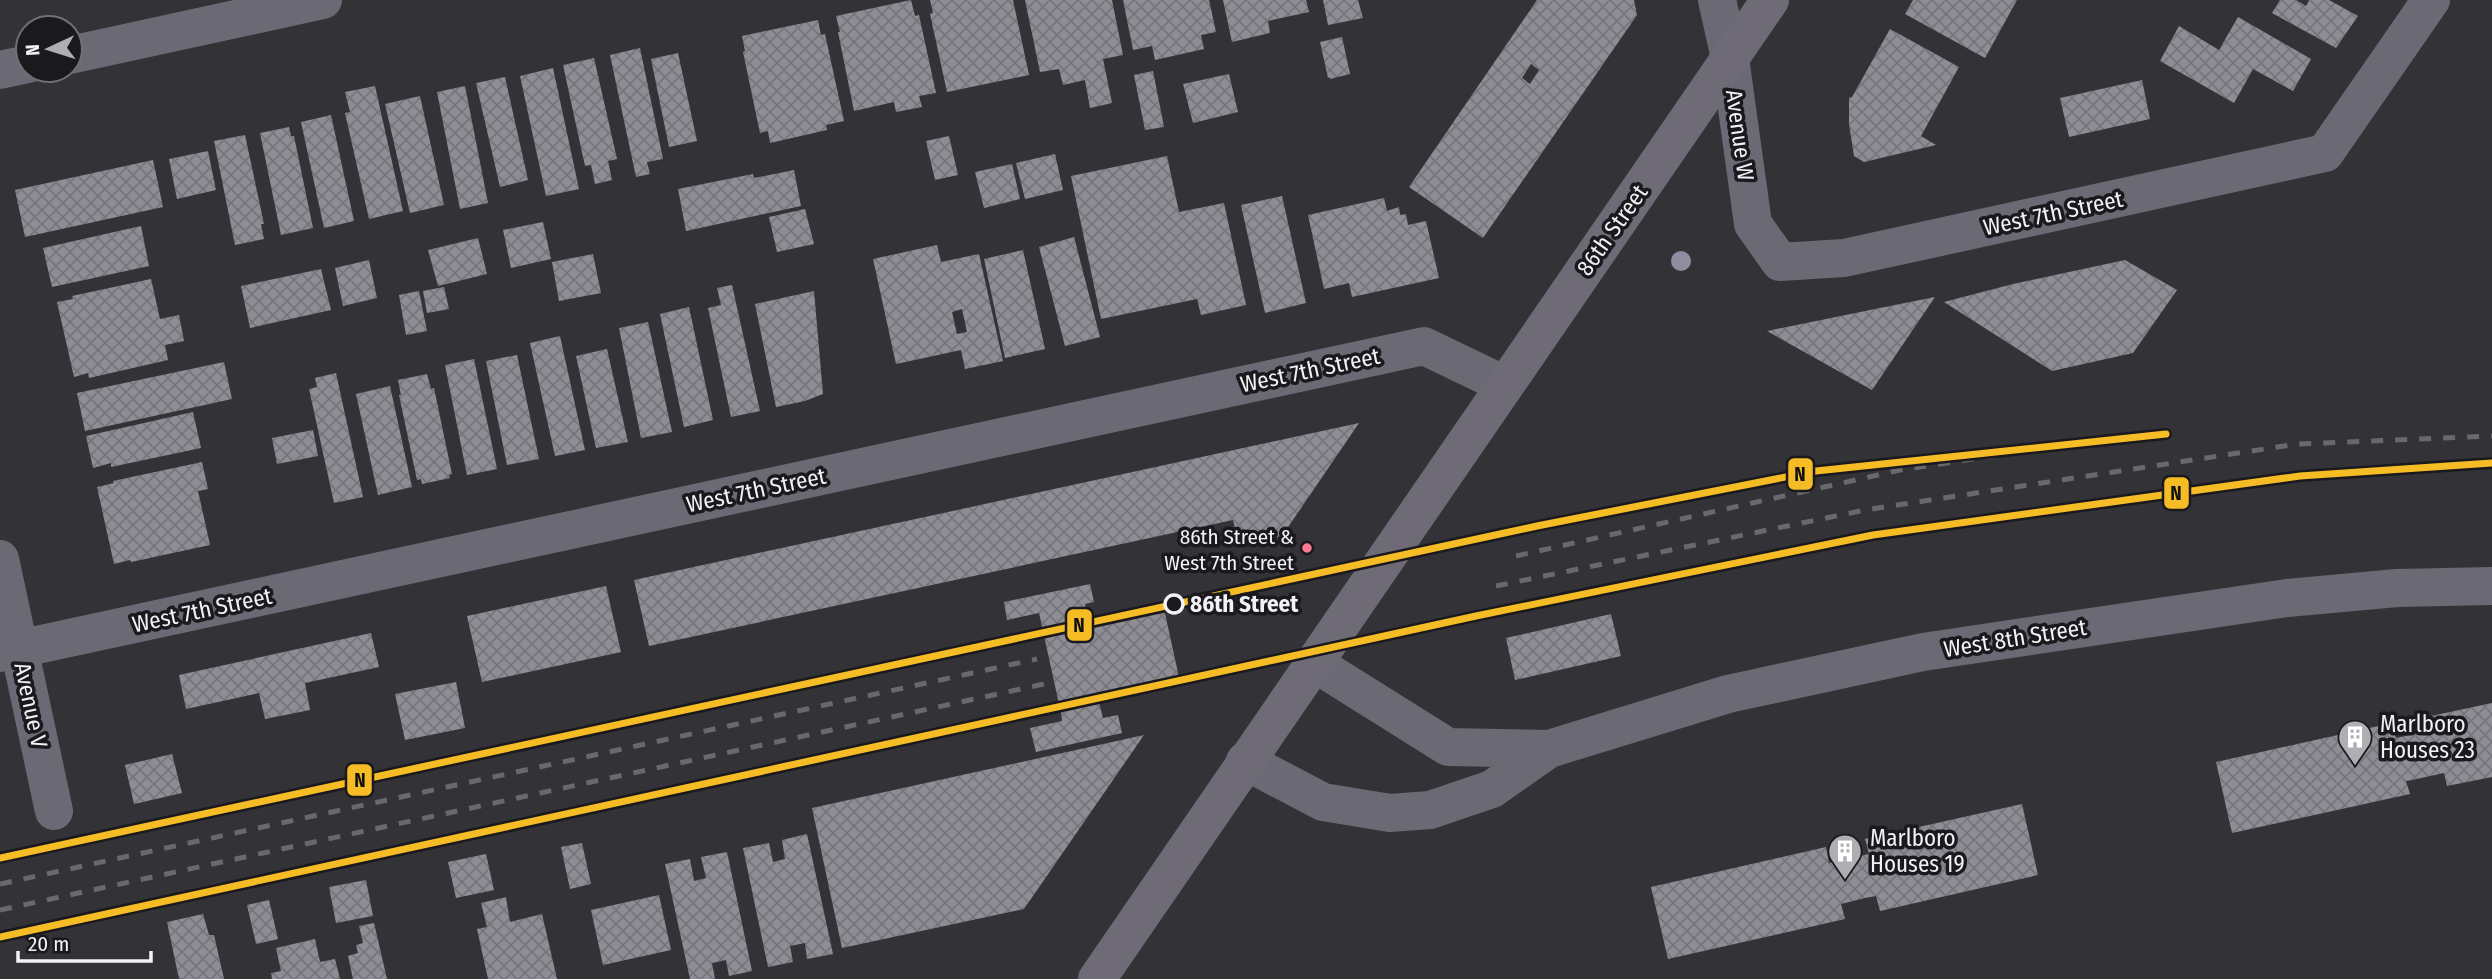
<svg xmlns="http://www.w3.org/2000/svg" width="2492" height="979" font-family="'Fira Sans Condensed',sans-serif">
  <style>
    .building { fill: url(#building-cross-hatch); fill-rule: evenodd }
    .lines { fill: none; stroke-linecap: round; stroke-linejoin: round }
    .minor { stroke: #6b6973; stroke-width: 38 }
    .secondary { stroke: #6e6b77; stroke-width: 38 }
    .rail { stroke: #69686d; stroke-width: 5; stroke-dasharray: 12 12; stroke-linecap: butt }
    .metro-1-casing { stroke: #1a191d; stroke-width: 12 }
    .metro-1 { stroke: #f6bc26; stroke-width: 7 }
    .tree { fill: #908da1 }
    .bus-dot { fill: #fe7a93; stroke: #1a191d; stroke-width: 2.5 }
    .stop-dot { fill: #1a191d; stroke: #f2f1f6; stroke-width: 3.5 }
    .labels { text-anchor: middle; stroke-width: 7; stroke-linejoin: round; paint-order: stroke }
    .bus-label { font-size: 21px; fill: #f2f1f6; stroke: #1a191d; text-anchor: end }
    .street-label { font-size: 23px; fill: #f2f1f6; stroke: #1a191d }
    .stop-label { font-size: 23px; font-weight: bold; fill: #f2f1f6; stroke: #1a191d; text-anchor: start }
    .poi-label { font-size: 23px; fill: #f2f1f6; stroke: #1a191d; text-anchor: start }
    .line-badge { stroke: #1a191d; stroke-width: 2.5 }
    .pale-badge-label { font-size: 19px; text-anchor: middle; font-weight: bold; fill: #111 }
  </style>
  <defs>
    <pattern id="building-cross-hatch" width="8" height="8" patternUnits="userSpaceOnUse" patternTransform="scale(1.75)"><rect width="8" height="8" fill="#8e8d96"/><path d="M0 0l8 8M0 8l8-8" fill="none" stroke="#76757b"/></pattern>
  </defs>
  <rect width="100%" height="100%" fill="#333337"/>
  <path class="building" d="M911 0 915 16 919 15 936 93 919 96 922 107 896 112 894 102 854 111 838 32H840L836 16Z
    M930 0H1013L1029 75 947 92 930 14 933 13Z
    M1025 0H1112L1123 55 1103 59 1112 103 1090 108 1085 80 1063 85 1059 69 1040 72Z
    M1123 0H1209L1216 32 1201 35 1204 49 1155 60 1152 46 1133 50Z
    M1223 0H1306L1309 12 1268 21 1270 33 1232 42Z
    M1323 0H1358L1363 18 1328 25Z
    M1537 0H1634L1637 15 1483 238 1409 187ZM1531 64 1539 70 1530 84 1522 78Z
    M1913 0H2017L1985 58 1905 14Z
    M2280 0H2296L2306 6 2309 0H2329L2358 16 2336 48 2272 13Z
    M2238 17 2311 59 2293 91 2253 69 2234 103 2160 61 2179 26 2219 50Z
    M818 20 821 35 825 34 844 121 826 125 827 130 770 143 768 131 760 133 743 52 745 51 742 36Z
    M1890 29 1959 67 1921 136 1936 145 1864 162 1854 156 1849 124V98L1852 97Z
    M1342 37 1350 74 1330 79V77L1328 78 1320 42Z
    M640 48 663 159 647 162 650 174 636 177 610 55Z
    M678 53 697 141 669 147 651 59Z
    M594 58 617 159 608 161 612 180 595 184 591 165 585 166 563 65Z
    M553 68 579 189 546 196 520 76Z
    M1153 71 1164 127 1145 130 1134 75Z
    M1229 74 1238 112 1193 123 1183 84Z
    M505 77 528 180 500 187 476 83Z
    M2142 80 2150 119 2069 137 2060 98Z
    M375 86 403 211 369 219 345 113 350 112 345 92Z
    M465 86 488 203 460 209 437 92Z
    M420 96 444 205 410 213 385 104Z
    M331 115 354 221 324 228 301 122Z
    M289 127 291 136H294L313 228 281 235 260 133Z
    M245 135 264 224H261L264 239 235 245 214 141Z
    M949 136 958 175 935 180 926 141Z
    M208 151 216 190 177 199 169 159Z
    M1055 154 1063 190 1025 199 1016 163Z
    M1167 156 1179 212 1224 203 1246 305 1201 315 1197 299 1101 319 1071 176Z
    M153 160 163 207 25 237 15 190Z
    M1012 164 1020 199 984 208 975 172Z
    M794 170 801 206 686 231 678 189 753 174 754 178Z
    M1282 196 1306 303 1265 313 1241 205Z
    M1384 198 1387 211 1399 207 1400 215 1406 214 1408 225 1426 221 1439 278 1352 297 1349 283 1324 289 1308 215Z
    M805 209 814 244 777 252 769 217Z
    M543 222 551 259 511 268 503 230Z
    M141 226 149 266 52 287 43 248Z
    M1074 237 1100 337 1065 346 1039 247Z
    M478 238 487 274 438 286 428 250Z
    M937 245 941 262 979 254 1003 361 965 369 961 350 896 364 873 259ZM962 309 967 332 957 334 952 312Z
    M1023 250 1045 349 1005 358 984 259Z
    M593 254 601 293 559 301 552 262Z
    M369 260 377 298 343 306 335 268Z
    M2125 260 2177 290 2133 353 2052 371 1944 302 2013 284Z
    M321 269 331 310 250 328 241 286Z
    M151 279 160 319 179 315 184 341 165 345 168 360 89 378 88 373 74 377 57 302 73 299 72 296Z
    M732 285 760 411 731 417 708 308 721 305 717 288Z
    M444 287 449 309 427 313 423 291Z
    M419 291 427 331 406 335 399 295Z
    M814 291 823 394 805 401 776 407 755 304Z
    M1935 297 1872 390 1767 331 1880 308Z
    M689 307 713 420 684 427 660 314Z
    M648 322 672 432 641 438 619 328Z
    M560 336 585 450 555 456 530 343Z
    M607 349 628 442 596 448 576 356Z
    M517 355 539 459 507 465 486 361Z
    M474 359 497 469 467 475 445 365Z
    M224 362 232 399 85 431 77 393Z
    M336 373 363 497 334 503 309 389 317 387 315 378Z
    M427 374 431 389 434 388 452 474 449 475 450 478 422 484 421 479 417 480 399 395H401L398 380Z
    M390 386 412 487 378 495 356 394Z
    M193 412 201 448 111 467V463L93 468 86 436Z
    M1359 423 1282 536 1239 546 1233 520 649 646 634 580Z
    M313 430 318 456 277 464 272 438Z
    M202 462 208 489 198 491 210 545 131 562 130 560 114 564 97 487 114 483 113 481Z
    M1090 584 1094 602 1085 604 1088 621 1163 604 1180 682 1098 699 1103 718 1118 715 1122 733 1036 752 1030 728 1062 721 1061 713 1039 613 1007 620 1004 602Z
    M606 586 621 652 482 682 467 616Z
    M1611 614 1621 656 1515 680 1506 638Z
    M371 633 379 667 305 683 310 710 265 719 259 693 186 709 179 675Z
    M456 682 465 728 405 740 395 694Z
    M2492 703V777L2447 786 2444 773 2412 780 2406 781 2410 794 2232 833 2216 762 2392 723 2396 738 2434 730 2431 716Z
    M1144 735 1024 909 842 948 812 808Z
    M172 754 182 793 134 804 125 765Z
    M2022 804 2038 875 1880 911 1876 896 1865 898 1841 904 1845 919 1668 959 1651 887 1826 847 1829 863 1869 854 1865 839Z
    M807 834 833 954 807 959 805 943 790 946 793 962 768 967 743 848 769 843 773 862 785 859 782 840Z
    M582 843 591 884 570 889 561 847Z
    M727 852 752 971 729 976 726 960 712 963 715 979H690L665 864 690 859 694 881 706 878 701 857Z
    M486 854 494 890 456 898 448 862Z
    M366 880 373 916 336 923 329 887Z
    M659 895 671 950 603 965 591 910Z
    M506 897 510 922 542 914 557 979H488L477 929 487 927 481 903Z
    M269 900 278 939 256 944 247 905Z
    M203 914 209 935H214L224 979H179L167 922Z
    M374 923 387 979H353L348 956 358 953 356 945 363 943 359 926Z
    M315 939 320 962 335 959 340 979H272L271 973 281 971 276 948Z"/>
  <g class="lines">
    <path class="minor" d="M1717 0 1730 58 1753 224 1780 262 1844 258 2325 153 2431 0
      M70 55 323 0
      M0 70 28 64
      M0 559 54 811
      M0 653 1424 346 1505 385
      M1314 663 1448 747 1549 749 1728 694 1923 652 2287 598 2397 588 2492 586
      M1245 761 1323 802 1390 813 1430 810 1492 789 1549 749"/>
    <path class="secondary" d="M1097 979 1770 0"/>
    <path class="rail" d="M1516 556 1900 470 2058 446
      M1496 586 1865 510 2297 444 2492 436
      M0 884 1037 659
      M0 910 1044 684"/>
    <g class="metro-1-casing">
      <path id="metro-1" d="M0 858 1537 526 1816 471 2166 434
        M0 937 1476 616 1873 535 2300 476 2492 463"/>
    </g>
    <use href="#metro-1" class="metro-1"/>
  </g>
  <circle class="tree" cx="1681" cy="261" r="10"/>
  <defs>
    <g id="building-pin" transform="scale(1.75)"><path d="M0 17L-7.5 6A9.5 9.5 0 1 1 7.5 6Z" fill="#afaeb3" stroke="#1a191d"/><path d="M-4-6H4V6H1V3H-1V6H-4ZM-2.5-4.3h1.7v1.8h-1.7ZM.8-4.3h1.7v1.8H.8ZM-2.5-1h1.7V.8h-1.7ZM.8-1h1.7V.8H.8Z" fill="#fff"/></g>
  </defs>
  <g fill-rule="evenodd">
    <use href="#building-pin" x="2355" y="737"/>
    <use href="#building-pin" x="1845" y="851"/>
  </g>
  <circle class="bus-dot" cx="1307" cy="548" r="6"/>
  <circle class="stop-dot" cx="1174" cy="604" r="9"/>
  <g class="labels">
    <g class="bus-label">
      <text x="1294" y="544">86th Street &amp;<tspan x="1294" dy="26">West 7th Street</tspan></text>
    </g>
    <g class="street-label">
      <text transform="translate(1740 135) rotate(82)" y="8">Avenue W</text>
      <text transform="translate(2053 213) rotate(-12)" y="8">West 7th Street</text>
      <text transform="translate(1612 230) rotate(-55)" y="8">86th Street</text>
      <text transform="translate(1310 370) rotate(-12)" y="8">West 7th Street</text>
      <text transform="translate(756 490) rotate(-12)" y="8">West 7th Street</text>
      <text transform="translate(202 610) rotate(-12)" y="8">West 7th Street</text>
      <text transform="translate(2015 638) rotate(-9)" y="8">West 8th Street</text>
      <text transform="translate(31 705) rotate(78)" y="8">Avenue V</text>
    </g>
    <g class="stop-label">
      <text x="1190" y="612">86th Street</text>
    </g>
    <g class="poi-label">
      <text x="2380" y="732">Marlboro<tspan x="2380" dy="26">Houses 23</tspan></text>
      <text x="1870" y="846">Marlboro<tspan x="1870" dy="26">Houses 19</tspan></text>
    </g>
  </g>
  <g class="line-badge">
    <rect x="1787" y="457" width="27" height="34" rx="7" fill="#f6bc26"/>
    <rect x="2163" y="476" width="27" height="34" rx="7" fill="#f6bc26"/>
    <rect x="1066" y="608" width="27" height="34" rx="7" fill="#f6bc26"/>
    <rect x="346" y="763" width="27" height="34" rx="7" fill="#f6bc26"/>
  </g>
  <g class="pale-badge-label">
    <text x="1800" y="481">N</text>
    <text x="2176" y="500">N</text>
    <text x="1079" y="632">N</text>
    <text x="360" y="787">N</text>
  </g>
  <g transform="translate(49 49) rotate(266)"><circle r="33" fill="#1a191d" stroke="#706f74" stroke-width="2"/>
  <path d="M0-5L12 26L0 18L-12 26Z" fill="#afaeb3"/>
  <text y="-10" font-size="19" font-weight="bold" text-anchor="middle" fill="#f2f1f6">N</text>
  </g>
  <path d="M18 951v10h133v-10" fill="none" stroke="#f2f1f6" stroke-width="3.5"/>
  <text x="28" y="951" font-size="21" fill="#f2f1f6" stroke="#1a191d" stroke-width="5" paint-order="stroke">20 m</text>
</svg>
